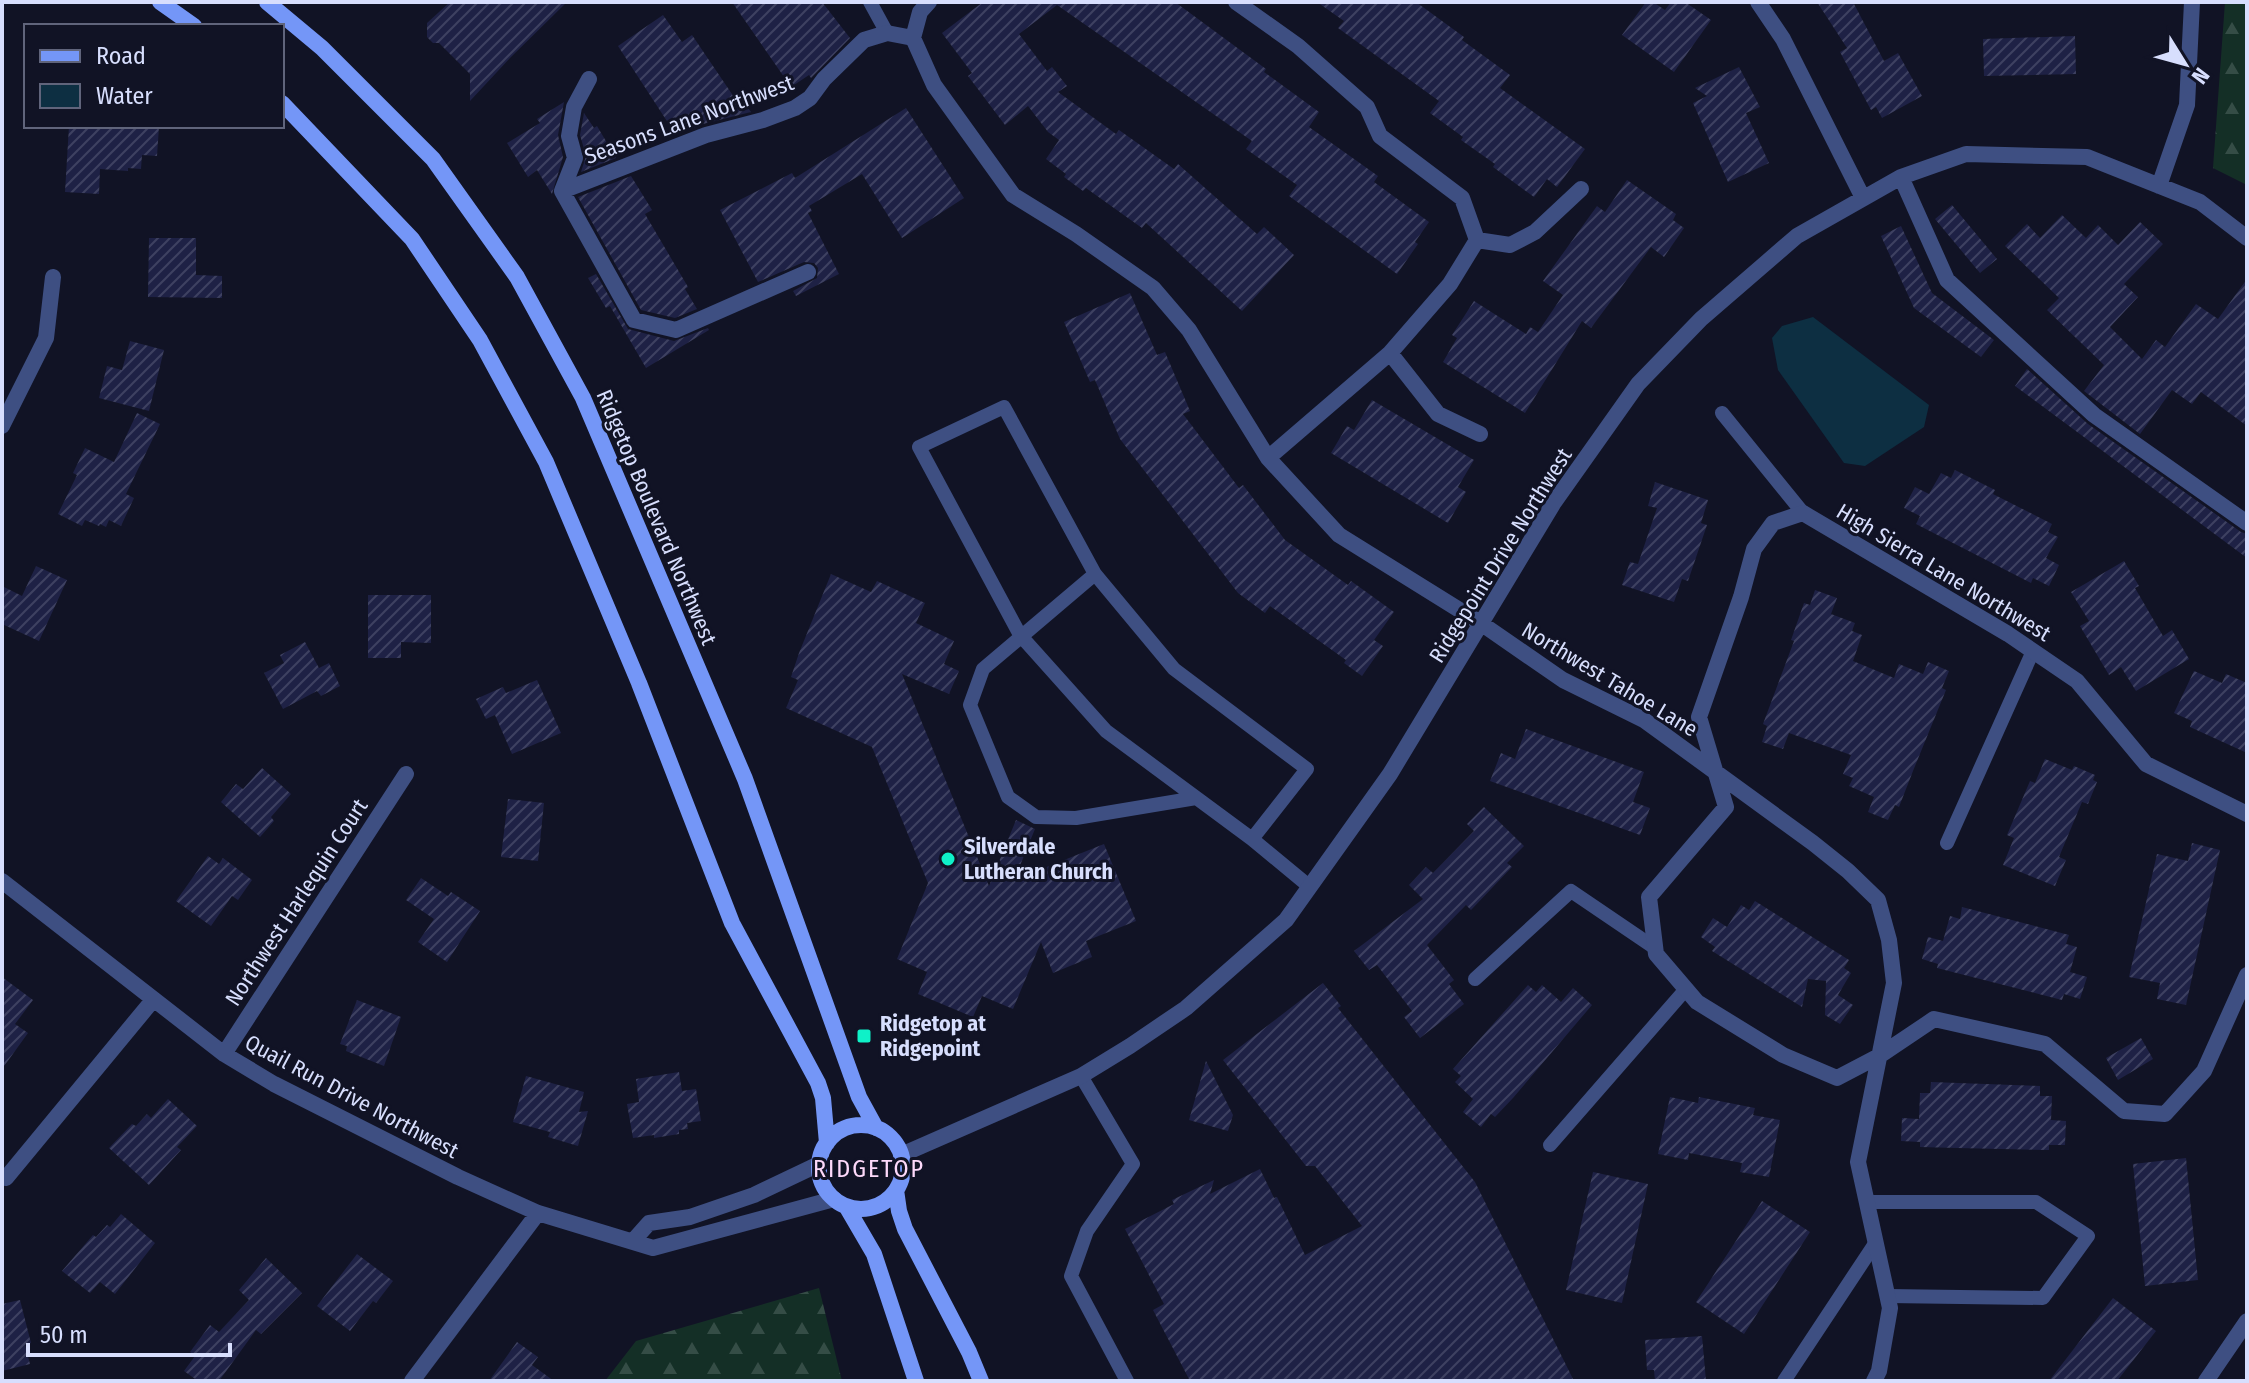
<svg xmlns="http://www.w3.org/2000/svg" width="2249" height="1383" font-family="'Fira Sans Condensed',sans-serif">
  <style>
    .forest { fill: url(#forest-firs) }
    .water { fill: #0d2f42 }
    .building { fill: url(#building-hatch) }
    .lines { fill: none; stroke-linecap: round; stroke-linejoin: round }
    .lane { stroke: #3e4f82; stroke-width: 14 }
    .street { stroke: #3e4f82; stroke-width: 16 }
    .secondary { stroke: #7496f7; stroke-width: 16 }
    .poi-dot { fill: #0ff1c8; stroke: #111325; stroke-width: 3 }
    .labels { text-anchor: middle; stroke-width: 6; stroke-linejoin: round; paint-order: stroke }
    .street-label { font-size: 22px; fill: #d7defd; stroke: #111325 }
    .poi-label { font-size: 22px; font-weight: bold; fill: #d7defd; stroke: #111325; text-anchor: start }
    .neighbourhood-label { font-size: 24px; letter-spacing: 2px; fill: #fdd9fa; stroke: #111325 }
  </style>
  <defs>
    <pattern id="forest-firs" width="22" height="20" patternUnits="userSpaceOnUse" patternTransform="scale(2)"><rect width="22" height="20" fill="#142f26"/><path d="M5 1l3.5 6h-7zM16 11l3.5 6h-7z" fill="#354d46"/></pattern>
    <pattern id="building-hatch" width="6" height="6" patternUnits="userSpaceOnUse" patternTransform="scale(2)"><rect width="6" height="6" fill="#1e2145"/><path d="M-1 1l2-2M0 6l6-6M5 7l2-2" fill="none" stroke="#3e4161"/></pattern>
  </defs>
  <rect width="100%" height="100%" fill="#111325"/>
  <path class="forest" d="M2225 2H2247V185L2213 168Z
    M819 1288 842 1381H605L636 1341Z"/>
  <path class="water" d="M1813 317 1929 405 1924 427 1865 466 1844 463 1778 370 1772 338 1782 326Z"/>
  <path class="building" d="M450 2H567L510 58 470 101V74L439 43H433L427 37V23Z
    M732 2H822L850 38 811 78 809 75 791 87Z
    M983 2H1175L1266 69 1264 72 1319 112 1309 127 1378 176 1374 182 1429 222 1415 242 1418 244 1397 274 1289 196 1297 185 1246 149 1252 141 1057 5 1019 34 1047 71 1052 67 1067 86 1058 92 1116 134 1119 130 1174 169 1178 164 1257 234 1264 227 1294 255 1242 311 1146 223 1142 228 1086 188 1083 191 1064 177 1066 174 1046 159 1059 140 1048 132 1028 106 1005 125 968 76 972 73 942 33Z
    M1317 2H1416L1464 37 1462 40 1510 75 1500 88 1585 149 1557 187 1547 179 1534 197 1493 167 1495 164 1461 140 1463 137 1430 113 1439 101 1338 28 1344 21Z
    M1646 2H1653L1665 10 1671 2H1685L1711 20 1674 72 1622 35Z
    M1817 2H1853L1884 61 1898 53 1922 96 1882 118 1876 107 1871 110 1840 52 1847 48Z
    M663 15 682 42 692 35 736 100 740 97 751 112 703 124 676 135 618 46Z
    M2075 36 2076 74 1984 76 1983 39Z
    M1739 67 1760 107 1746 113 1769 163 1728 182 1693 103 1707 96 1695 88Z
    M564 102 558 135 563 157 552 194 537 170 528 177 507 143 540 123 537 119Z
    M906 108 964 198 902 238 862 174 809 206 812 211 808 213 839 274 796 296 793 291 817 278 818 268 814 263 804 262 758 282 720 210 792 173 795 178Z
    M584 113 594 128 597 126 616 158 581 172 586 156 580 135Z
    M69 126 159 127 157 156 142 155 141 169 128 168V171L100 169 99 194 65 192Z
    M631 176 652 210 645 214 688 287 685 289 697 309 675 318 641 310 578 197Z
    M1627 180 1676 214 1673 220 1684 228 1664 257 1651 247 1591 328 1582 321 1525 413 1443 362 1457 338 1452 335 1474 301 1526 334 1530 327 1538 332 1563 295 1543 281 1597 206 1605 212Z
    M1952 205 1997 259 1980 273 1935 219Z
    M2062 215 2086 238 2098 225 2118 245 2140 222 2163 244 2124 284 2138 297 2110 327 2142 359 2156 340 2165 347 2196 304 2218 319 2247 279V426L2201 392 2192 404 2172 390 2140 434 2084 391 2104 365 2047 310 2059 298 2005 246 2027 224 2040 238Z
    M1901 226 1932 293 1994 340 1981 357 1914 308 1881 236Z
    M149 238H196V275L222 276V298L148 297Z
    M596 274 628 329 674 341 708 328 709 330 646 368 610 306 606 308 588 278Z
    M1130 293 1157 355 1165 352 1190 411 1183 414 1239 488 1243 485 1285 540 1348 585 1351 581 1394 612 1374 640 1383 646 1362 676 1344 663 1346 660 1270 606 1265 613 1238 593 1120 439 1095 380 1090 382 1064 322Z
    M130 341 164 350 149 411 99 398 107 366 122 370Z
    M2027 369 2088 424 2241 532 2247 534V558L2015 386Z
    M1372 400 1474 460 1458 487 1466 492 1448 523 1331 453 1347 426 1354 430Z
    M137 413 160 424 126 494 134 498 121 526 109 520 106 527 100 524 99 526 85 520 82 526 58 514 77 475 73 473 85 448 114 462Z
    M1955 470 1995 490 1993 494 2052 524 2048 532 2058 537 2046 558 2059 565 2049 586 2033 578 2031 583 1916 524 1920 516 1904 508 1915 487 1929 494 1941 473 1951 478Z
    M1655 482 1708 500 1701 523 1707 525 1688 581 1682 579 1674 602 1622 585 1630 562 1638 564 1657 508 1648 506Z
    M2124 561 2139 586 2135 588 2163 636 2172 630 2189 659 2136 691 2121 667 2109 675 2080 626 2089 621 2071 592Z
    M36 566 67 580 39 641 2 624V586L22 596Z
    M831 574 871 592 877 581 925 603 916 623 954 641 944 664 959 671 949 694 902 674 989 886 1016 820 1035 829 1014 880 1104 844 1136 921 1086 941 1092 957 1053 973 1041 942 1013 1009 982 996 973 1017 918 994 927 972 897 959 928 883 872 747 786 708 798 680 791 677 799 653Z
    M1815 590 1837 598 1831 614 1855 623 1852 631 1862 635 1853 661 1894 678 1899 664 1923 674 1928 662 1949 671 1942 688 1946 690 1913 771 1899 807 1895 805 1888 820 1868 812 1874 797 1849 786 1853 778 1843 774 1851 755 1789 733 1783 749 1762 742 1767 726 1763 724 1794 641 1791 640 1804 603 1810 605Z
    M368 595H431V643L401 642V658H368Z
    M305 642 319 668 329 663 340 686 321 696 317 691 283 709 264 673 284 663 280 655Z
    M2194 671 2222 683 2226 674 2247 683V753L2190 727 2192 721 2174 713Z
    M537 680 561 733 512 754 495 715 486 719 476 699 503 687 506 693Z
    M1526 729 1644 772 1633 802 1650 808 1640 835 1490 781 1501 753 1515 759Z
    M2045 759 2072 770 2074 766 2095 775 2093 780 2097 782 2088 804 2082 802 2059 857 2066 860 2055 886 2003 865 2014 838 2007 835 2030 781 2035 783Z
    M262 768 291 794 271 817 274 821 260 837 221 802 236 784 243 789Z
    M508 799 544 803 538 861 501 857Z
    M1484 807 1524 846 1507 863 1512 867 1471 910 1466 905 1427 945 1454 980 1449 984 1464 1004 1420 1038 1404 1017 1412 1011 1377 965 1369 970 1354 951 1423 899 1409 885 1426 867 1433 873 1474 831 1467 824Z
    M2192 843 2220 850 2186 1005 2157 999 2160 983 2129 977 2157 854 2188 861Z
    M208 856 219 864 223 858 252 880 238 900 232 896 211 926 176 901Z
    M421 878 448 896 451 892 480 911 447 962 418 942 434 919 406 900Z
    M1755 901 1849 960 1844 968 1851 973 1838 995 1853 1005 1840 1024 1825 1015 1826 981 1808 979 1802 1007 1712 951 1715 947 1701 937 1713 918 1727 927 1741 905 1749 910Z
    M1962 907 2069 935 2066 944 2077 947 2070 972 2087 977 2080 999 2064 994 2062 1000 1937 968 1938 964 1922 959 1928 937 1943 941 1950 916 1960 919Z
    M2 977 33 1000 15 1024 28 1033 2 1069Z
    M1323 983 1341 1006 1338 1008 1475 1182 1574 1381H1190L1153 1310 1164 1304 1125 1229 1174 1204 1172 1200 1214 1180 1210 1194 1260 1169 1274 1198 1277 1197 1305 1255 1362 1226 1315 1166H1306L1223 1060Z
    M1528 985 1536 992 1542 985 1561 1002 1573 988 1592 1005 1513 1098 1495 1117 1491 1114 1481 1127 1463 1112 1473 1099 1455 1082 1461 1076 1453 1069Z
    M357 1000 401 1017 384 1066 346 1051 347 1046 340 1044Z
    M2141 1038 2153 1059 2118 1080 2106 1058Z
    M1206 1061 1233 1115 1228 1131 1189 1120Z
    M679 1072 682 1091 696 1089 701 1121 687 1123 688 1129 679 1130V1134L654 1138V1135L633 1138 627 1104 639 1102 636 1079Z
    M526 1076 584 1092 579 1112 588 1111 578 1146 548 1137 550 1132 513 1122Z
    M1931 1082 2040 1086V1096H2052L2051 1120 2066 1121 2065 1145H2049V1150L1957 1148 1920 1147V1142L1901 1141 1902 1118 1919 1119 1920 1093H1930Z
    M1670 1097 1698 1103 1699 1097 1755 1108 1753 1115 1780 1120 1769 1177 1740 1172 1742 1163 1689 1153 1688 1160 1658 1154Z
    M168 1099 197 1126 177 1147 181 1150 149 1185 109 1148 132 1124 136 1126 147 1114 151 1118Z
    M2186 1158 2198 1280 2145 1286 2133 1164Z
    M1593 1172 1648 1184 1622 1303 1566 1290Z
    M1762 1201 1810 1232 1744 1334 1696 1302Z
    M121 1214 155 1243 115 1294 100 1282 90 1293 62 1271 93 1235 96 1237 107 1225 110 1227Z
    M357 1254 393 1281 376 1303 373 1301 350 1331 317 1306Z
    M266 1258 302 1293 261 1334 256 1330 219 1381H198L184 1371 195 1356 190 1352 210 1325 219 1332 249 1300 239 1290Z
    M2113 1298 2156 1331 2117 1381H2049Z
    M20 1300 31 1343 25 1345 30 1364 2 1371V1304Z
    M1702 1336 1706 1381H1655L1654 1370H1647L1645 1340Z
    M517 1342 538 1357 532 1365 554 1381H489Z"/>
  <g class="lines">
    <path class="lane" d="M870 2 887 33
      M1722 413 1803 513
      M1095 574 983 669 970 705 1008 797 1036 817 1076 818 1196 798
      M1252 839 1106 731 1020 635 919 447 1004 407 1095 574 1174 669 1307 769 1252 839 1310 887
      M1947 843 2033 651
      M1475 979 1571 891 1655 948
      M1081 1076 1133 1164 1087 1231 1071 1276 1127 1381
      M1550 1145 1686 989
      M1867 1202H2036L2088 1236 2043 1298 1887 1296
      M1784 1381 1876 1242"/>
    <path class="street" d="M1236 2 1298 46 1367 107 1380 136 1462 198 1477 240 1450 284 1390 353 1268 458
      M1758 2 1783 39 1863 198
      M913 38 934 85 1013 195 1076 234 1153 288 1189 330 1268 458 1339 535 1482 624 1563 680 1644 720 1813 843 1848 871 1878 900 1889 940 1894 983 1858 1162 1890 1308 1879 1371 1874 1381
      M913 38 920 12 929 2
      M589 79 574 107 569 136 575 158 562 191 634 320 676 330 808 272
      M1901 177 1947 280 2094 415 2247 523
      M2159 186 2187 105 2192 2
      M562 191 706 135 763 120 795 108 810 98 824 79 864 40 887 33 913 38
      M1477 240 1510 245 1535 232 1581 189
      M1390 353 1438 414 1480 434
      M2 426 46 338 53 277
      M2247 814 2146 764 2077 681 2008 634 1803 513 1773 523 1754 549 1741 597 1699 717 1726 807 1649 897 1656 954 1697 1002 1783 1055 1837 1078 1879 1056 1934 1019 2045 1044 2124 1111 2165 1114 2204 1071 2247 975
      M2 881 224 1054 274 1084 458 1177 538 1213 653 1248 834 1199
      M224 1054 406 774
      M901 1155 1081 1076 1130 1046 1186 1008 1286 920 1390 774 1553 504 1638 384 1701 319 1797 236 1901 177 1966 154 2087 157 2200 202 2247 238
      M6 1178 153 1000
      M633 1241 649 1223 690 1217 754 1195 819 1164
      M412 1381 538 1213
      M2206 1381 2247 1321"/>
    <path class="secondary" d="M160 2 194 26
      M267 2 322 48 433 159 517 277 583 398 745 779 859 1097 876 1128
      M282 103 412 239 480 340 546 462 639 683 732 923 818 1083 823 1098 827 1143
      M819 1167a42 42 0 1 1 84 0a42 42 0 1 1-84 0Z
      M896 1190 899 1211 905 1229 969 1352 981 1381
      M846 1206 874 1254 916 1381"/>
  </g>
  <g class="poi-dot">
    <circle cx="948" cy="859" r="8"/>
    <rect x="856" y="1028" width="16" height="16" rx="4"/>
  </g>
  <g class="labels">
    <g class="street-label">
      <text transform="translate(689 119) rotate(-20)" y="8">Seasons Lane Northwest</text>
      <text transform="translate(657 517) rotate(67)" y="8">Ridgetop Boulevard Northwest</text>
      <text transform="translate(1500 555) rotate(-58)" y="8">Ridgepoint Drive Northwest</text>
      <text transform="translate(1944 572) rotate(31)" y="8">High Sierra Lane Northwest</text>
      <text transform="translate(1610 679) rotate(31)" y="8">Northwest Tahoe Lane</text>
      <text transform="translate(296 902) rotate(-57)" y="8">Northwest Harlequin Court</text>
      <text transform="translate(352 1096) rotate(28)" y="8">Quail Run Drive Northwest</text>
    </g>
    <g class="poi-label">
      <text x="964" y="854">Silverdale<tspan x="964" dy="25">Lutheran Church</tspan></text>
      <text x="880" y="1031">Ridgetop at<tspan x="880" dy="25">Ridgepoint</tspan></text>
    </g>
    <g class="neighbourhood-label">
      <text x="869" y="1177">RIDGETOP</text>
    </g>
  </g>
  <rect width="2249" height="1383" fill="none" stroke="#d7defd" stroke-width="8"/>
  <rect x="24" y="24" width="260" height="104" fill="#111325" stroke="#60647b" stroke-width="2"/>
  <rect x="40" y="50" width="40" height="12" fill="#7496f7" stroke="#60647b" stroke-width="2"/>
  <text x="96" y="64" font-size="24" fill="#d7defd">Road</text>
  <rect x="40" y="84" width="40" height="24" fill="#0d2f42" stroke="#60647b" stroke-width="2"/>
  <text x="96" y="104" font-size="24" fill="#d7defd">Water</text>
  <g transform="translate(2185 64) rotate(127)" stroke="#111325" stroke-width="6" paint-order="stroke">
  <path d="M0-6L14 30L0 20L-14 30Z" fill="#d7defd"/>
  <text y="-12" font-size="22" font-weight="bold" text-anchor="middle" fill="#d7defd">N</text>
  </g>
  <path d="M28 1343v12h202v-12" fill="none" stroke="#d7defd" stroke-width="4"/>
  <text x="40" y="1343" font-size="24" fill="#d7defd" stroke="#111325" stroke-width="6" paint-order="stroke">50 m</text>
</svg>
